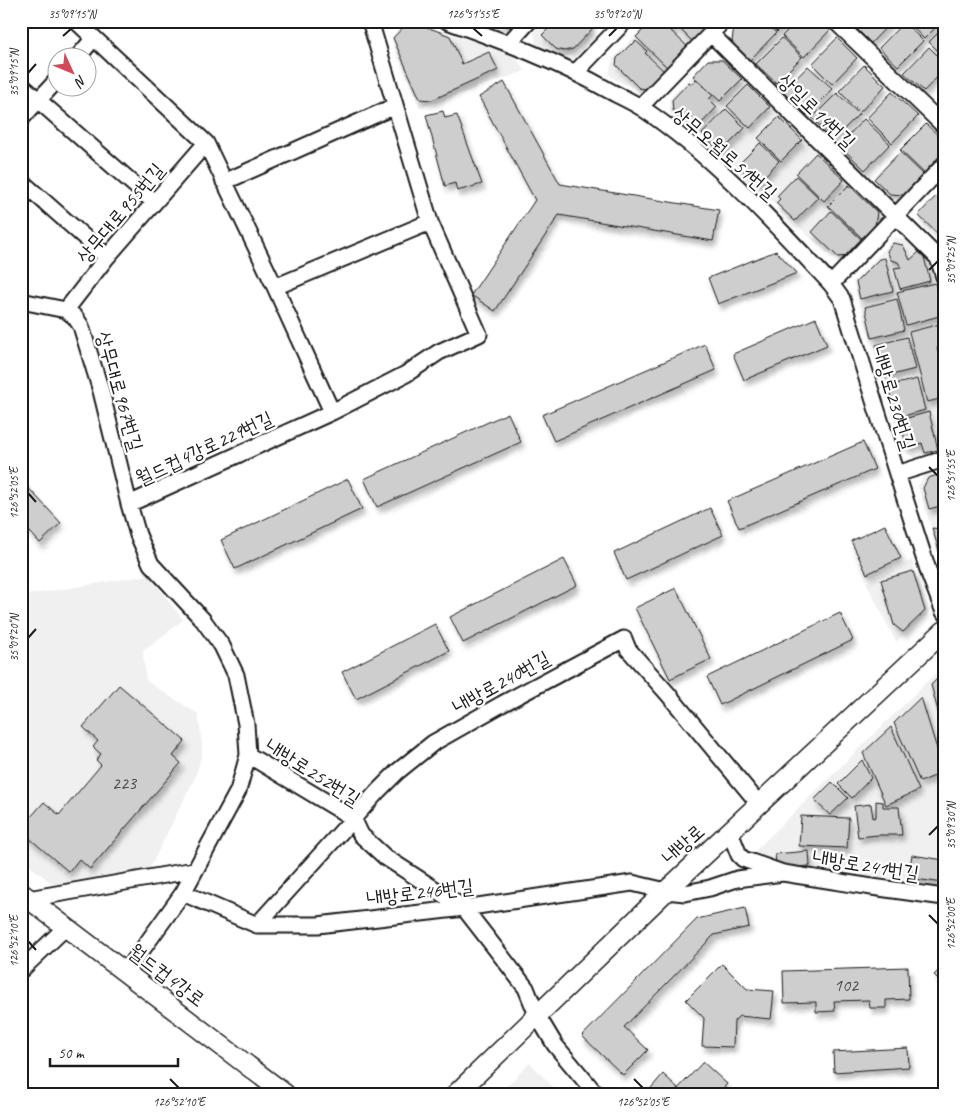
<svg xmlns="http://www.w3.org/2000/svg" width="965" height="1115" font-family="Caveat,'Poor Story',sans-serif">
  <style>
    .built { fill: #f0f0f0 }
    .building { fill: #cecece; stroke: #1c1c1c; filter: url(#shadow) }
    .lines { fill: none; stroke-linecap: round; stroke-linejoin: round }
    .minor-casing { stroke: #1c1c1c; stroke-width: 19 }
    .tertiary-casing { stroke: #1c1c1c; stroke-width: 22 }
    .minor { stroke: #fff; stroke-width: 15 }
    .tertiary { stroke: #fff; stroke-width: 19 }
    .ticks { fill: none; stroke: #1c1c1c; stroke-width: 2 }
    .labels { text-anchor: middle; stroke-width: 4.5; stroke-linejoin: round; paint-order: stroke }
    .number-label { font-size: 18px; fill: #484848 }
    .street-label { font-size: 20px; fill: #1c1c1c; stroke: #fff }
    .neatline { fill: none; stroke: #1c1c1c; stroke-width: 2 }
    .ticks-label { font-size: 12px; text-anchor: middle; fill: #1c1c1c }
  </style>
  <defs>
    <filter id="shadow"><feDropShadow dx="3" dy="5.5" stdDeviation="2.5" flood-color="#0004"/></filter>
  </defs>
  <rect width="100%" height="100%" fill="#fff"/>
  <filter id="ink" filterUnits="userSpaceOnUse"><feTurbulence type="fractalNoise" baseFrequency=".02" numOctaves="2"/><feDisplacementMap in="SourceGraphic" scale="10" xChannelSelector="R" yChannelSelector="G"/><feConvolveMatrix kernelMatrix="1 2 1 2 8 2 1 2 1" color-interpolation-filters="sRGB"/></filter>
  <g filter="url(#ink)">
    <path class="built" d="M406 21 513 53 525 71 420 108 391 37Z
      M541 21H605L574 53 563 57 548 52 536 44 534 28Z
      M649 21H713L647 90 636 89 614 79 609 74 612 60Z
      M722 58 878 211V227L848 258 833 259 700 133 680 122 670 113 669 99 709 59Z
      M895 238 909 240 931 261 944 307V449L915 458 906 453 853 282Z
      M944 469V568L918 486 925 475Z
      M912 560 929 611 896 642 866 582Z
      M149 575 183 620 143 651 146 681 198 714 202 742V754L196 775 148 872 74 886 53 884 21 859V596Z
      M944 670V886L875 877 786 870 756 861V850L938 671Z
      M530 1063 560 1094H499Z"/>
    <path class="building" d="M488 21H516L510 27Z
      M556 21H586L593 28 573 49 564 51 556 49 542 35Z
      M652 21H668L674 27 671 31 687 46 667 67 636 37Z
      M672 21H711V22L692 41Z
      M744 21H764L776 33 750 60 732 43 733 32Z
      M767 21H788L777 32Z
      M797 21H821L830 30 804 57 782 36Z
      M857 21H892L871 43 853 25Z
      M907 21H942L924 39Z
      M408 22 435 30 450 36 462 64 489 52 498 70 432 100 420 99 393 38Z
      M904 22 923 41 898 66 879 48Z
      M944 27V57L929 42Z
      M782 38 802 57 776 83 756 64Z
      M837 38 857 58 832 84 812 64Z
      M636 41 647 51 645 53 664 71 646 89 639 88 616 65 617 58 631 44 632 45Z
      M929 47 944 62V70L924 91 904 73Z
      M708 60H722L742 79 720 101 693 76Z
      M864 65 885 86 860 112 839 91Z
      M808 66 833 89 807 115 783 92Z
      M696 79 713 95 709 99 717 107 696 129 682 120 673 111 672 100 689 82 692 84Z
      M504 82 560 184 719 210 713 241 559 215 495 311 471 295 535 200 479 97Z
      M748 85 770 107 750 128 727 106Z
      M892 92 918 116 892 143 867 118Z
      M837 93 859 114 834 139 812 118Z
      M726 109 745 128 721 152 702 134Z
      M443 111 445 118 457 115 482 184 457 191 455 183 445 186 426 115Z
      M779 117 802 140 781 161 758 138Z
      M864 119 890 144 865 170 839 145Z
      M926 124 944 141V151L924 173 900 150Z
      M760 143 779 161 757 184 738 165Z
      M900 152 923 174 903 195 890 194 874 179Z
      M816 153 844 180 824 201 796 174Z
      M796 176 818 197 795 221 776 203 780 199 777 196Z
      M849 185 877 212 875 226 863 239 828 206Z
      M940 192 944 196V240L918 215Z
      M831 211 862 240 847 256 838 257 812 232Z
      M893 243 903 245 910 260 919 252 924 257 930 281 900 289 894 268 901 267 898 262 891 260 887 251Z
      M776 251 797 273 718 304 708 278Z
      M885 258 893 291 860 299 856 282 879 259Z
      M935 283 943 315 906 325 897 292Z
      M897 299 904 330 872 338 865 307Z
      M816 318 827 345 744 380 733 354Z
      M944 323V346L937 348 944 373V398L927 402 909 332Z
      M907 337 915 369 884 377 876 345Z
      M705 344 716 370 554 441 542 415Z
      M917 379 925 410 896 418 888 386Z
      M929 412 938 450 925 453 922 443 907 447 900 420Z
      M508 413 521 442 377 507 364 479Z
      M863 442 875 469 739 528 727 501Z
      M944 473V505L929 509 923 488 928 478Z
      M348 479 362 509 235 569 221 540Z
      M21 480 61 523 40 543 21 522Z
      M710 508 723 535 626 580 614 553Z
      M885 525 901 558 867 574 851 541Z
      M944 525V560L941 557 932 528 940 529Z
      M564 559 577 585 463 643 450 617Z
      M913 571 925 611 903 632 894 625 881 580Z
      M676 588 711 659 670 679 635 608Z
      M840 613 853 640 720 705 707 677Z
      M435 624 449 651 356 699 342 672Z
      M941 675H944V714L939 715 931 685Z
      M119 685 185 741 173 756 181 763 90 869 79 859 69 872 21 831V828L44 802 59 815 101 765 96 760 101 754 93 747 98 741 83 727Z
      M921 697 944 772 920 782 894 723Z
      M891 727 919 790 886 805 863 753Z
      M862 760 871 778 852 798 838 784Z
      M832 782 848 798 830 815 814 800Z
      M876 801 883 802V807H899L902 835H878L858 837 854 806 871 804 873 818 876 817Z
      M801 816 849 818 847 848 799 846Z
      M809 851 810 866 785 868 776 863 775 854Z
      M912 855 944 860V883L908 878Z
      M745 908 749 927 714 935 624 1027 648 1050 623 1075 582 1036 697 919Z
      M722 964 747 989 774 991 771 1019 739 1016 734 1021 733 1047 702 1046 704 1018 686 1000Z
      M944 965V985L934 975Z
      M908 967 909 999 886 1000V1008H870L869 1000 834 1001 835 1011 816 1012V1002L784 1003 783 971Z
      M908 1048 909 1067 834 1072 833 1052Z
      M703 1062 727 1084 718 1094H673Z
      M663 1074 678 1088 673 1094H646Z"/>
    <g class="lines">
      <g class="minor-casing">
        <path id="minor" d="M76 21 206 143 275 287 332 412
          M447 21C503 41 557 61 608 90 619 96 631 101 642 108 713 156 772 221 831 284L842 299 897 474 930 576 944 612
          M835 21 944 126
          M711 34 938 258 944 277
          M509 43 529 21
          M77 58 94 38
          M576 72 625 21
          M21 85 154 202
          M640 107 723 21
          M21 119 58 79
          M21 181 107 257
          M224 182 395 106
          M831 284 944 165
          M275 287 430 222
          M21 301 66 310 75 317 81 326 101 391 129 504
          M66 310 107 257 206 143
          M897 474 944 459
          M248 755 353 818 361 835 385 857 464 908 526 988 537 1015 555 1045 596 1094
          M730 832 739 855 743 859 783 873 872 887 944 897
          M183 893 257 925H318L464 908 632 883 666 891 685 893 710 888 737 879 783 873
          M28 899 194 870
          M257 925 378 791 397 772 433 743 502 704 624 639 628 649 668 694 759 804
          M21 970 65 928
          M126 972 183 893 238 791 248 755 246 724 236 675 222 646 203 620 151 564 138 535 129 504 332 412 406 374 439 352 479 334 430 222 370 21"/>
      </g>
      <g class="tertiary-casing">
        <path id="tertiary" d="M21 893 285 1094
          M456 1094 666 891 944 631"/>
      </g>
      <use href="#minor" class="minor"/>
      <use href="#tertiary" class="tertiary"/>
    </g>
  </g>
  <path class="ticks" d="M473 28 482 36M63 36 72 28M609 36 617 28M28 73 36 64M929 270 938 261M929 467 938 476M28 493 36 502M28 638 36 629M929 835 938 826M929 915 938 924M28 941 36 950M170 1079 179 1088M634 1079 643 1088"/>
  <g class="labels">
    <g class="number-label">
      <text x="124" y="789">223</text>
      <text x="846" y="991">102</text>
    </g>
    <g class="street-label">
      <text transform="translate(817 111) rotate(44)" y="7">상일로14번길</text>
      <text transform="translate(725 153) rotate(41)" y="7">상무오월로51번길</text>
      <text transform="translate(120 213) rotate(-50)" y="7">상무대로955번길</text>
      <text transform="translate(120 391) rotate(74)" y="7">상무대로967번길</text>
      <text transform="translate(894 398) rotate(73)" y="7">내방로230번길</text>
      <text transform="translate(204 448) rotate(-25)" y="7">월드컵4강로229번길</text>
      <text transform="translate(501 682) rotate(-29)" y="7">내방로240번길</text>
      <text transform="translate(313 772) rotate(32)" y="7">내방로252번길</text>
      <text transform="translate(683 844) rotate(-42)" y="7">내방로</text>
      <text transform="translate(866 865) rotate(9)" y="7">내방로241번길</text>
      <text transform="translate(420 892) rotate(-7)" y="7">내방로246번길</text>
      <text transform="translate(167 975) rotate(37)" y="7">월드컵4강로</text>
    </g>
  </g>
  <rect width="965" height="1115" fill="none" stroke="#fff" stroke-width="55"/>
  <g transform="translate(72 72) rotate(134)"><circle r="24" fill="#ffffff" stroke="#a4a4a4"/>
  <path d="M0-4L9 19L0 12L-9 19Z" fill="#d1495b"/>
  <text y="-8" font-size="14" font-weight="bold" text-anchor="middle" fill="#1c1c1c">N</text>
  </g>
  <path d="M50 1058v8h128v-8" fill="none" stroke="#1c1c1c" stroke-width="2.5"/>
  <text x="58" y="1058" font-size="15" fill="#1c1c1c" stroke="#ffffff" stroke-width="4" paint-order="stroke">50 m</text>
  <rect x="28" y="28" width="910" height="1060" class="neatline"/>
  <g class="ticks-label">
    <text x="72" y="18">35°09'15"N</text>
    <text x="473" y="18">126°51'55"E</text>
    <text x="617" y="18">35°09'20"N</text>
    <text transform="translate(14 73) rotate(-90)" y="4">35°09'15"N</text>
    <text transform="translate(951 261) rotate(-90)" y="4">35°09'25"N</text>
    <text transform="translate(951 476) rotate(-90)" y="4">126°51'55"E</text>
    <text transform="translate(14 493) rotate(-90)" y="4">126°52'05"E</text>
    <text transform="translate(14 638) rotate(-90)" y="4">35°09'20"N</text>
    <text transform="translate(951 826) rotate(-90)" y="4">35°09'30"N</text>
    <text transform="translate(951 924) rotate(-90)" y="4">126°52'00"E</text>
    <text transform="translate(14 941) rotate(-90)" y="4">126°52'10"E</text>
    <text x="179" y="1106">126°52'10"E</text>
    <text x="643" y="1106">126°52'05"E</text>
  </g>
</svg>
